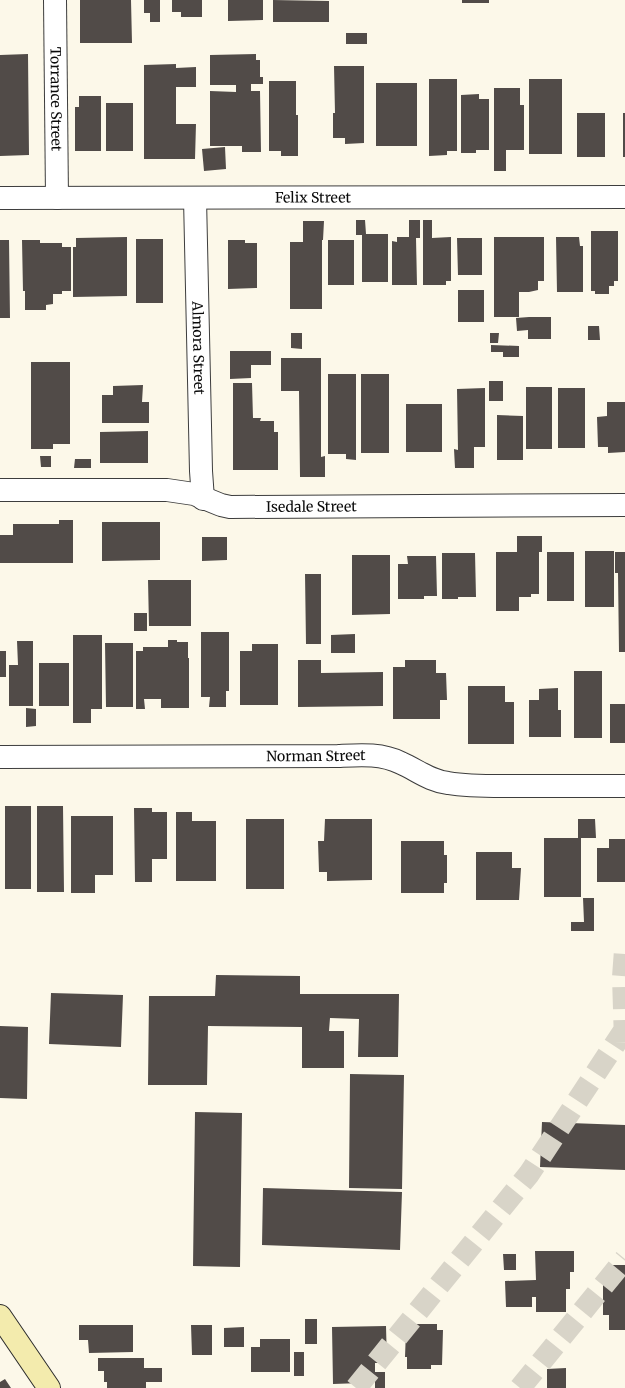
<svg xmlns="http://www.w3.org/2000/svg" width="625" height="1388" font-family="Merriweather,serif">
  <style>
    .building { fill: #514b48 }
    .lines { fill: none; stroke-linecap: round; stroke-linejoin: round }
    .motorway-tunnel { stroke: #d8d4c8; stroke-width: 22; stroke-dasharray: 22 11; stroke-linecap: butt }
    .minor-casing { stroke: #3d3d3d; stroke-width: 24 }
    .tertiary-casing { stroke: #3d3d3d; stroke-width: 24 }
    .secondary-casing { stroke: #2c2c2c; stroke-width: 24 }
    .minor { stroke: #fff; stroke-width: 22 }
    .tertiary { stroke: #fff; stroke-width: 22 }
    .secondary { stroke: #f3ebad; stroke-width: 22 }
    .labels { text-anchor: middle; stroke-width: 4; stroke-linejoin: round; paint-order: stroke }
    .street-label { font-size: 14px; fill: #0a0a0a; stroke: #fff }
  </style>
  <rect width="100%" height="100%" fill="#fcf8e9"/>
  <path class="building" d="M80 0H131L132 43H80Z
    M144 0H160V22H150V13H144Z
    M172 0H202V17H181V12H172Z
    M228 0H263V20L228 21Z
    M273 0 329 1V22H273Z
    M462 0H489V3H462Z
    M346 33H367V44H346Z
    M28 54 29 155 0 156V55Z
    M256 54V60H260V77H263V84H251V91H260L261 152H242V146H210V91L236 92V85H210V55Z
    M176 64V68L196 67V87H176V124H196L195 159H144V65Z
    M334 66H364V143L345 144V138H333V113H335Z
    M429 79H457V151H447V155L429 156Z
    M529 79H562V154H529Z
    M269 81H296V115H298V156H281V151H269Z
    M376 83H417V146H376Z
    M494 88H520V105H524V150H506V171H494Z
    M479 94V99H489V150H476V153H461V95Z
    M79 96H101V151H75V107H79Z
    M106 103H133V151H106Z
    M577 113H605V157H577Z
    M623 113H625V157H623Z
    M225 147 226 169 204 171 202 149Z
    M356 220H365L366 234H388V282H362V235H356Z
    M409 220H420V238H416L417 285H392V241L397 242V237H409Z
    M423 220H432V238L451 237V281H446V285H423Z
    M303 221H324L323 240H322V309H290V242H303Z
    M591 231H618V281H614V286H609V294H595V291H591Z
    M127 237V296L73 297V247H76V238Z
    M494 237H544V281H538V290L529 292H519V317H494Z
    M556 237H579L580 246H583V292H557Z
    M457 238H482V275H458Z
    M136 239H163V303H136Z
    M0 240H9L10 318H0Z
    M22 240H40V243H62V247H71V291H62V294H53V304L46 305V310H25V291H23Z
    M228 240H245V243H257V288L228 289Z
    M328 240H354V285H328Z
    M458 290H484V322H458Z
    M529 317H551V339H528V330L517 331 516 318Z
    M588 326H599L600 340H588Z
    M291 333H302V349L291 348Z
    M490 333H499L498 343H490Z
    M491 345 519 346V357H503V352H491Z
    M230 351H271V365H251V378L230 379Z
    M281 358H321V457L325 456V477H300L299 391H281Z
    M31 362H70V444H53V449H31Z
    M328 374H356V460L346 459V454H328Z
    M361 374H389V453H361Z
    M489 381H503V401H489Z
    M233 383H252L253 418H261L260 421H274V432H278V470H233Z
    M143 385 142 402H149V423H102V395H113V386Z
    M526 387H552V449H526Z
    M485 388V447H474V468H455L454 449 458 450 457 389Z
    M558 388H585V448H558Z
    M607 402H625V452L608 453V447H598L597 417 607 416Z
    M406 404H442V452H406Z
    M497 415 523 416V460H497Z
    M148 431V463H100V432Z
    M40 456H51V467H41Z
    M75 459H91V468H74Z
    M59 520H73V563H0V535H13V524H59Z
    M102 522H160V560L102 561Z
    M517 536H542V552H539V594H531V597H519V611H496V552H517Z
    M202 537H227V560L202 561Z
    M585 551H614V607H585Z
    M547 552H574V601H547Z
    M615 552H625V652H619L618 573H615Z
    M442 553H475L476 597H458V599H442Z
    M352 555H390V614L352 615Z
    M407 556H436L437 596H424V599H398V564H408Z
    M305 574H321V644H306Z
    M148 580H191V626H149Z
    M134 613H147V631H134Z
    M201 632H229V691H226V707H209L210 697H201Z
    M355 634V653H331V635Z
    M73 635H102V709H91V723H73Z
    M168 640H177V642H188V658H189V708H161V699H144L145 709H136V651H143V647H168Z
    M17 641H33V706H9V665H18Z
    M105 643H133V707H106Z
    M252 644H278V705H240V651H252Z
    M0 651H6V677H0Z
    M298 660H321V673L383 672V706L298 707Z
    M405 660H436V673H446L447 700H440V719H393V667H405Z
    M39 663H69V706H39Z
    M574 671H602V738H574Z
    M468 686H505V702H514V744H468Z
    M558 688V710H561V737H529V700H539V689Z
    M610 704H625V743H610Z
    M26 708 36 709V726L26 727Z
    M5 806H31V889H5Z
    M37 806H63L64 892H37Z
    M134 808H152V812H167V859H152V882H135Z
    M176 812H192V821H216V881H176Z
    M71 816H113V875H95V893H71Z
    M246 819H284V889H246Z
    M325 819H372V880L327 881V872H319L318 841H324Z
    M578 819H595L596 838H581V897H544V838H578Z
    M609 839H625V882H597V848H609Z
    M401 841H444V855H447V883H444V893H401Z
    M476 852H512V868H521L519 900H476Z
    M583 898H594V931H571V922H584Z
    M216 975 300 976V994H399L398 1057H358L359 1019 330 1018 329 1031H344V1068H302V1027L208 1026 207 1085H148L149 996H215Z
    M51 993 123 995 121 1047 49 1044Z
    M0 1026 28 1027 27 1099 0 1098Z
    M350 1074 404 1075 402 1189 349 1188Z
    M195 1112 242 1113 240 1267 193 1266Z
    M542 1122 625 1125V1170L540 1167Z
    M263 1188 402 1192 400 1250 262 1245Z
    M535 1251H574V1272H570V1289H566V1312H536V1297H532V1307H506L505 1281 536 1280Z
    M503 1254H516V1270H504Z
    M608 1265H625V1330H609V1315H603V1280H608Z
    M305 1319H317V1344H305Z
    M407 1324H437V1330H443L442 1365H431V1369H407V1357H405L406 1330 407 1329Z
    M79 1325H133V1352L89 1353 88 1340H79Z
    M191 1325H212V1355H192Z
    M386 1326 387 1363H375V1372H385V1388H375V1375L361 1376V1383L333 1384 332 1327Z
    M244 1327V1347H224V1328Z
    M260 1339H290V1372H251V1347H260Z
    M294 1352H304V1376H294Z
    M98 1358H144V1368H162V1382H146V1388H107V1382H104V1371H98Z
    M566 1368V1388H547V1369Z
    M5 1379 11 1388H0V1382Z"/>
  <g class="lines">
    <path class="motorway-tunnel" d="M625 1042 623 977 625 950
      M356 1388 529 1174 625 1029
      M520 1388 625 1259"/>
    <g class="minor-casing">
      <g id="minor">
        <path id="s1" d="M55 0 57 198"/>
        <path id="s2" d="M0 198 625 197"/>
        <path id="s3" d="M195 198 201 471 203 499"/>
        <path id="s4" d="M0 490H167L194 494 221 505 230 507 625 505"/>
      </g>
    </g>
    <g class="tertiary-casing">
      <g id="tertiary">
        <path id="s5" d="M0 757 338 756C359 755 381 753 401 763 417 770 430 781 448 783 472 787 497 786 521 786 556 786 590 786 625 786"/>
      </g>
    </g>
    <g class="secondary-casing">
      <path id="secondary" d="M0 1316 49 1388"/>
    </g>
    <use href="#minor" class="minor"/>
    <use href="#tertiary" class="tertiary"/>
    <use href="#secondary" class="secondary"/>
  </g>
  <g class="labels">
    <g class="street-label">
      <text dy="5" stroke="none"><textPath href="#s1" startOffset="99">Torrance Street</textPath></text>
      <text dy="5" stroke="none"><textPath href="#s2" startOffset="313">Felix Street</textPath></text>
      <text dy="5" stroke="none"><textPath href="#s3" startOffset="150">Almora Street</textPath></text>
      <text dy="5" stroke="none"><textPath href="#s4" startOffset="314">Isedale Street</textPath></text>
      <text dy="5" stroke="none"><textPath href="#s5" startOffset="316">Norman Street</textPath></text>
    </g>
  </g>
</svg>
